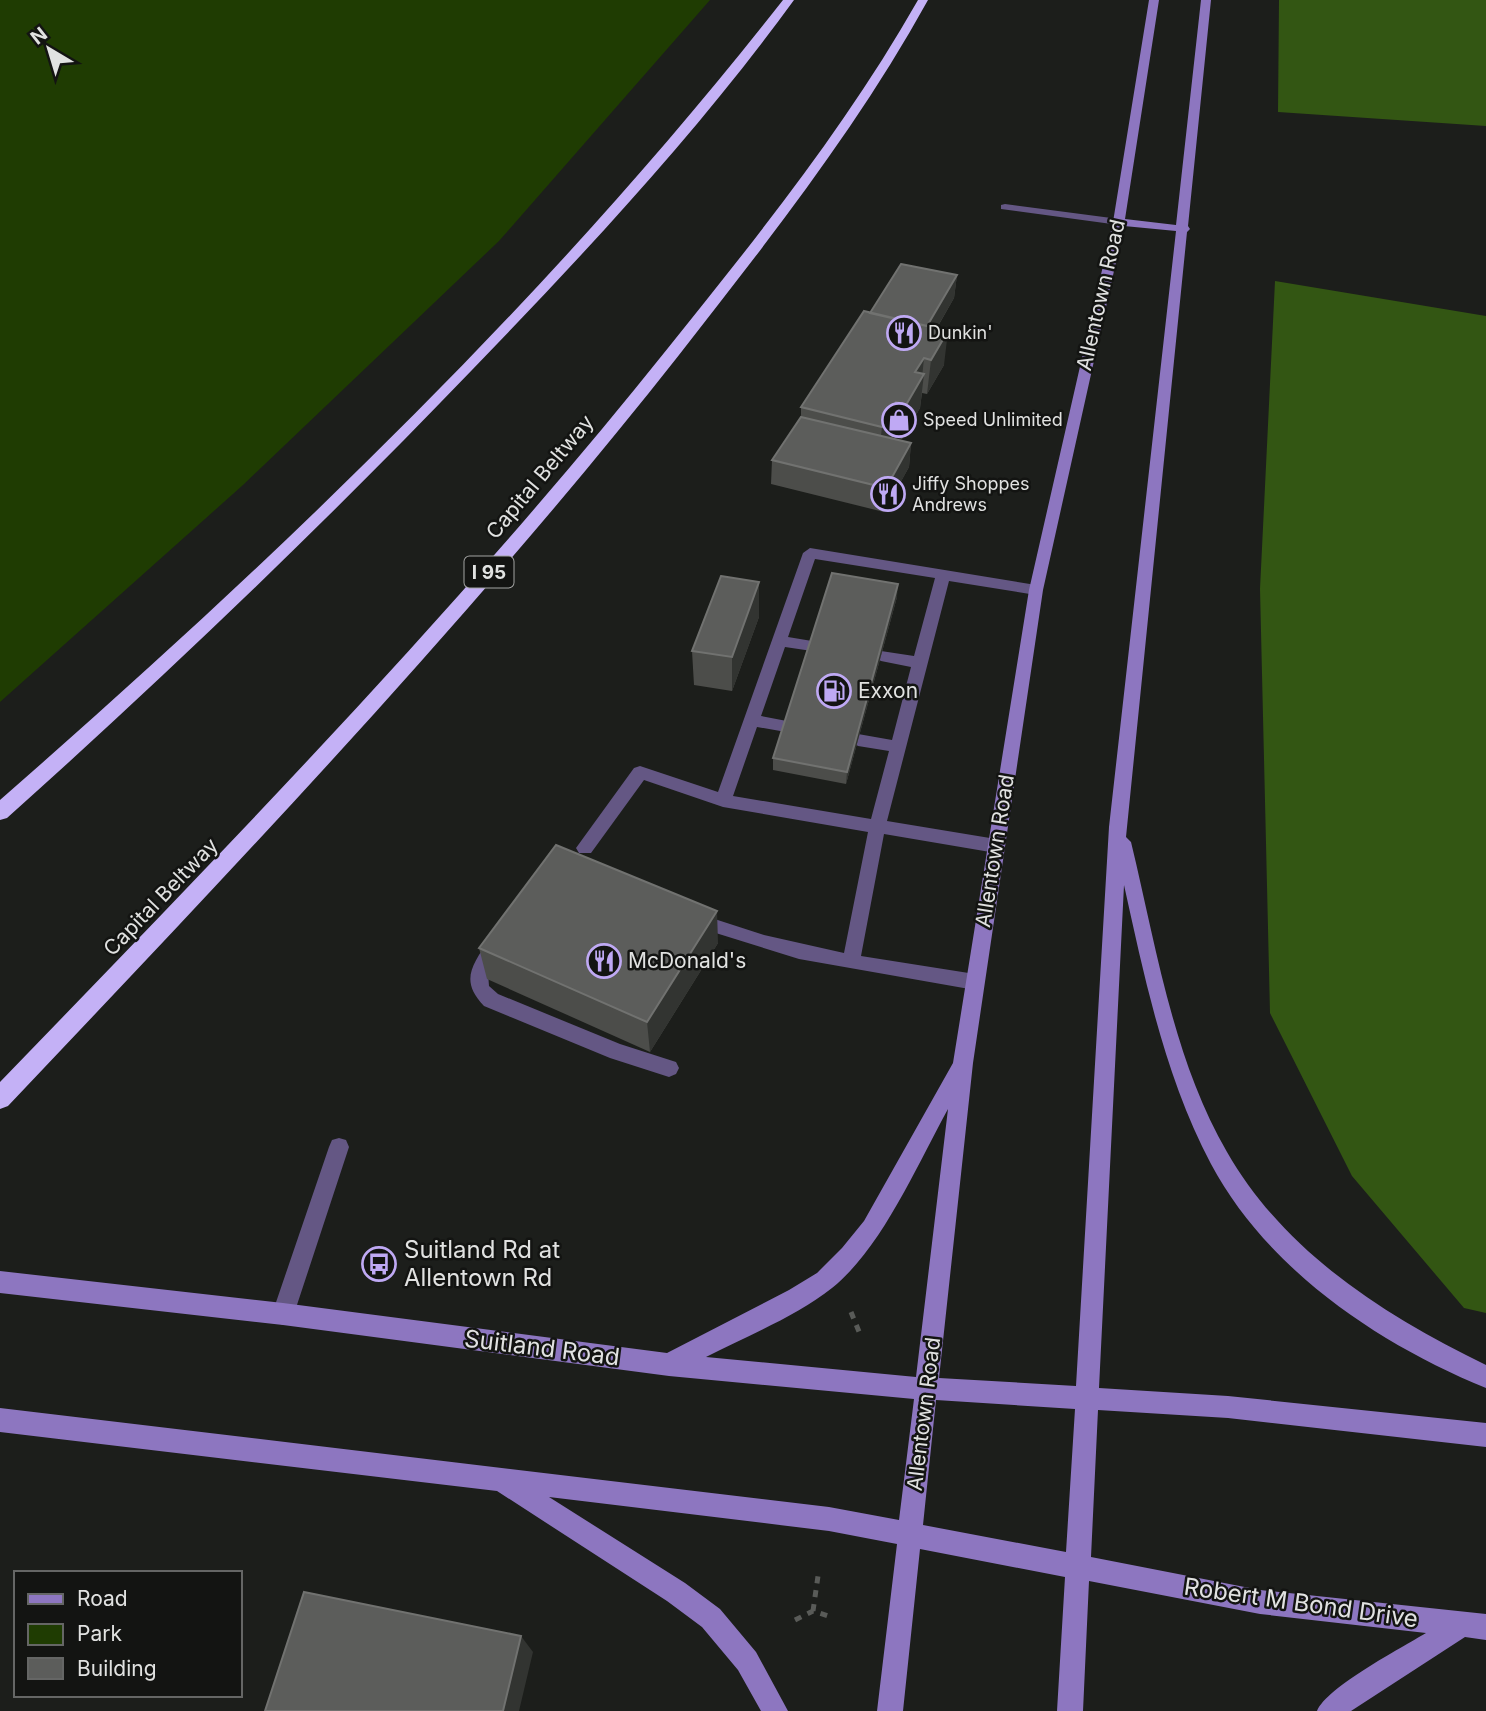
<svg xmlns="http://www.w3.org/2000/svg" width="1486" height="1711" font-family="Inter,sans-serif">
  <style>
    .green { fill: #1f3c02 }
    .forest { fill: #335613 }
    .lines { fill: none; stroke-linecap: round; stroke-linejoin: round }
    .path { stroke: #595b58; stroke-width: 5; stroke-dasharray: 7 7; stroke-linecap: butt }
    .lane { fill: #645784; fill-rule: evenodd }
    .secondary { fill: #8d76c0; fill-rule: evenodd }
    .highway { fill: #c4b1f6; fill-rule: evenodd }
    .wall { fill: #4c4d4a }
    .shaded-wall { fill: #323431 }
    .building { fill: #5c5d5b; stroke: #717270; stroke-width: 2 }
    .labels { text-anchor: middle; stroke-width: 5; stroke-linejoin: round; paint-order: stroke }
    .far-poi-label { font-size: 18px; fill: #e1e2e1; stroke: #131412; text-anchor: start }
    .shield { fill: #131412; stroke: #a3a4a3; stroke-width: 2 }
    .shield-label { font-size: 19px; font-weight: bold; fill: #e1e2e1 }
    .street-label { font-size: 21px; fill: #e1e2e1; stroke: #131412 }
    .poi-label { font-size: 21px; fill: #e1e2e1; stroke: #131412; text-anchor: start }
    .near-poi-label { font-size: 24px; fill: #e1e2e1; stroke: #131412; text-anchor: start }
    .near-street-label { font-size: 24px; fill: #e1e2e1; stroke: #131412 }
  </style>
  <rect width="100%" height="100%" fill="#1c1e1b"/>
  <path class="green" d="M0 0H710L499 241 243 485 0 702Z"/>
  <path class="forest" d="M1279 0H1486V126L1278 112Z
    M1275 281 1486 316V1313L1464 1308 1352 1176 1270 1013 1260 589Z"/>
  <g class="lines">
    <path class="path" d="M851 1312 860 1334
      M813 1611 818 1576
      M795 1620 813 1611 831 1617"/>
    <path class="lane" d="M1005 204 1119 219 1125 222 1119 225 1001 209V205Z
      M810 548 1036 585 1043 590 1036 595 949 581 887 821 996 839 1002 841 1005 846 1002 851 996 853 884 834 861 956 975 974 982 976 984 982 982 988 975 990 799 959 690 925 687 920 690 915 696 913 764 935 844 953 868 832 723 807 644 780 591 853H579L576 848 634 768 640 766 718 792 803 553ZM815 559 935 578 914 656 881 651 873 656 881 661 911 667 892 740 858 734 850 740 858 746 889 751 871 819 733 796 757 727 786 732 794 726 792 722 761 716 785 647 812 651 820 646 812 641 788 637Z
      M495 936 501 939 504 944 488 973 489 986 498 994 620 1044 676 1062 679 1068 676 1074 669 1077 610 1058 484 1006C459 980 473 965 489 939Z
      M339 1138 346 1140 349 1147 294 1314 291 1322 283 1325 275 1322 272 1314 329 1147 332 1140Z"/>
    <path class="secondary" d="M1149 0H1159L1125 219 1176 225 1201 0H1211L1188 226 1190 229 1187 232 1126 837 1131 842C1156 945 1173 1059 1227 1152 1285 1253 1384 1315 1486 1365V1388C1378 1344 1267 1269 1211 1164 1165 1077 1145 980 1124 885L1099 1388 1228 1396 1486 1423V1447L1228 1418 1098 1410 1091 1557 1260 1590 1486 1614V1640L1465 1637 1351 1711H1317C1327 1687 1401 1648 1426 1633L1260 1614 1089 1581 1083 1711H1057L1065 1577 920 1549 903 1711H877L897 1544 829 1531 549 1497 685 1583 720 1609 756 1652 788 1711H761L738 1670 702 1627 667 1601 497 1491 0 1432V1408L829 1507 899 1520 914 1399 669 1376 283 1325 0 1293V1271L283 1303 667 1353 789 1290 817 1273 842 1248 864 1221 953 1063 1029 590 1113 222ZM1124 226 1176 231 1109 827 1076 1386 939 1378 973 1063 1043 590ZM948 1109 916 1377 706 1357C747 1336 795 1317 832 1288 882 1248 917 1165 948 1109ZM936 1400 1075 1409 1066 1552 923 1525Z"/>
    <path class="highway" d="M783 0H794C698 132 585 253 472 370 323 525 168 674 7 818L0 820V800C280 555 553 294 783 0Z
      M918 0H928C858 127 768 241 679 355 471 619 239 862 8 1106L0 1109V1082C230 844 461 607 668 348 758 236 847 125 918 0Z"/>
  </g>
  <path class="wall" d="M957 275 954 298 937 328 944 365 927 394 922 393 920 408 902 439 893 437 892 439 911 443 909 467 884 512 771 484 772 460 801 417V407L870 313Z
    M759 582V617L732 691 694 685 692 651Z
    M897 597 846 784 773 770V758Z
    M718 943 650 1052 487 979 479 948Z"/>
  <path class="shaded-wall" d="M957 275 954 298 924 350 927 327Z
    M948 331 944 365 927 394 931 360Z
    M924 358 922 378 924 374 920 408 902 439 906 405 915 372Z
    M896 402 893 437 878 461 882 427Z
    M911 443 909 467 884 512 886 488Z
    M759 582V617L732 691V657Z
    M898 584 897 597 846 784 847 772Z
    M717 911 718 943 650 1052 647 1022Z
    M521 1636 533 1652 519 1711H503Z"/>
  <path class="building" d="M901 264 957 275 927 326 870 313Z
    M864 311 948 331 931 360 924 358 915 372 924 374 906 405 896 402 882 427 801 407Z
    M801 417 911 443 886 488 772 460Z
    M832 573 898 584 847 772 773 758Z
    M721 576 759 582 732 657 692 651Z
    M556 845 717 911 647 1022 479 948Z
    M304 1592 521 1636 503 1711H265Z"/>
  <defs>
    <g id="restaurant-ring" transform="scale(1.75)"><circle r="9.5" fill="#131412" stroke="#bfa9f4" stroke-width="1.5"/><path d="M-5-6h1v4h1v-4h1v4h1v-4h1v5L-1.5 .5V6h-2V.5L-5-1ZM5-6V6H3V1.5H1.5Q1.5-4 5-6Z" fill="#bfa9f4"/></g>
    <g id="shop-ring" transform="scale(1.75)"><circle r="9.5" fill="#131412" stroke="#bfa9f4" stroke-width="1.5"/><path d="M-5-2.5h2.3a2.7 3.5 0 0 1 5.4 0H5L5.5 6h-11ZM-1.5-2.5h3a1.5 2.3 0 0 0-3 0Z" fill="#bfa9f4"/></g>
    <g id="fuel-ring" transform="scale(1.75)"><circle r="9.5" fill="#131412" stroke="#bfa9f4" stroke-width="1.5"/><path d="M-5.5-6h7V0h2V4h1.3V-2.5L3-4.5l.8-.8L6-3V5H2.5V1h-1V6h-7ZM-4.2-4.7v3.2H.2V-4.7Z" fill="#bfa9f4"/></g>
    <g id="bus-ring" transform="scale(1.75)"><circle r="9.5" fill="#131412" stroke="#bfa9f4" stroke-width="1.5"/><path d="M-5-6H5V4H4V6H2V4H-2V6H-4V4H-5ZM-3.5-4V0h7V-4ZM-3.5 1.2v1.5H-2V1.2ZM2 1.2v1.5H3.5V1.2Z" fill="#bfa9f4"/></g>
  </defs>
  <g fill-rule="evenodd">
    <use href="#restaurant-ring" x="904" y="333"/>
    <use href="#shop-ring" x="899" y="420"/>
    <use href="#restaurant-ring" x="888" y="494"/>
    <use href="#fuel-ring" x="834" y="691"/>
    <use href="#restaurant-ring" x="604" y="961"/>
    <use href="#bus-ring" x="379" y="1264"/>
  </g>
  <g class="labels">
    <g class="far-poi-label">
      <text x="928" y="339">Dunkin'</text>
      <text x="923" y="426">Speed Unlimited</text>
      <text x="912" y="490">Jiffy Shoppes<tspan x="912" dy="21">Andrews</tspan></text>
    </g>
    <rect class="shield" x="464.5" y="556.5" width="49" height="31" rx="5"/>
    <g class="shield-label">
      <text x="489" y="579">I 95</text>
    </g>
    <g class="street-label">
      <text transform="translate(1101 295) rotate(-77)" y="7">Allentown Road</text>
      <text transform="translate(540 477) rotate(-50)" y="7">Capital Beltway</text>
      <text transform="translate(995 851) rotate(-81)" y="7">Allentown Road</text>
      <text transform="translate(161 897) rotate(-46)" y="7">Capital Beltway</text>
      <text transform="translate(924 1414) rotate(-83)" y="7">Allentown Road</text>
    </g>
    <g class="poi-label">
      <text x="858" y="698">Exxon</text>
      <text x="628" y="968">McDonald's</text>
    </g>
    <g class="near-poi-label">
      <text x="404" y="1258">Suitland Rd at<tspan x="404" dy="28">Allentown Rd</tspan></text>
    </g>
    <g class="near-street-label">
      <text transform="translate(542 1348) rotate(7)" y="8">Suitland Road</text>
      <text transform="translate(1301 1603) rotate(8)" y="8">Robert M Bond Drive</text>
    </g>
  </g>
  <rect x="14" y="1571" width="228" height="126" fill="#131412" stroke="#656665" stroke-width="2"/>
  <rect x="28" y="1594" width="35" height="10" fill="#8d76c0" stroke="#656665" stroke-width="2"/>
  <text x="77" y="1606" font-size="21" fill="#e1e2e1">Road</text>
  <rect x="28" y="1624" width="35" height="21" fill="#1f3c02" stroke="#656665" stroke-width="2"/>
  <text x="77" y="1641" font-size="21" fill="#e1e2e1">Park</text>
  <rect x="28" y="1658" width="35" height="21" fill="#5c5d5b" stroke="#656665" stroke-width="2"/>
  <text x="77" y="1676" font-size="21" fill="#e1e2e1">Building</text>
  <g transform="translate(49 49) rotate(322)" stroke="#131412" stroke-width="5" paint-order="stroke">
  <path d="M0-5L12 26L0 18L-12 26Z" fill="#e1e2e1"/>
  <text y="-10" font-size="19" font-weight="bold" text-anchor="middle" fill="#e1e2e1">N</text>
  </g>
</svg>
